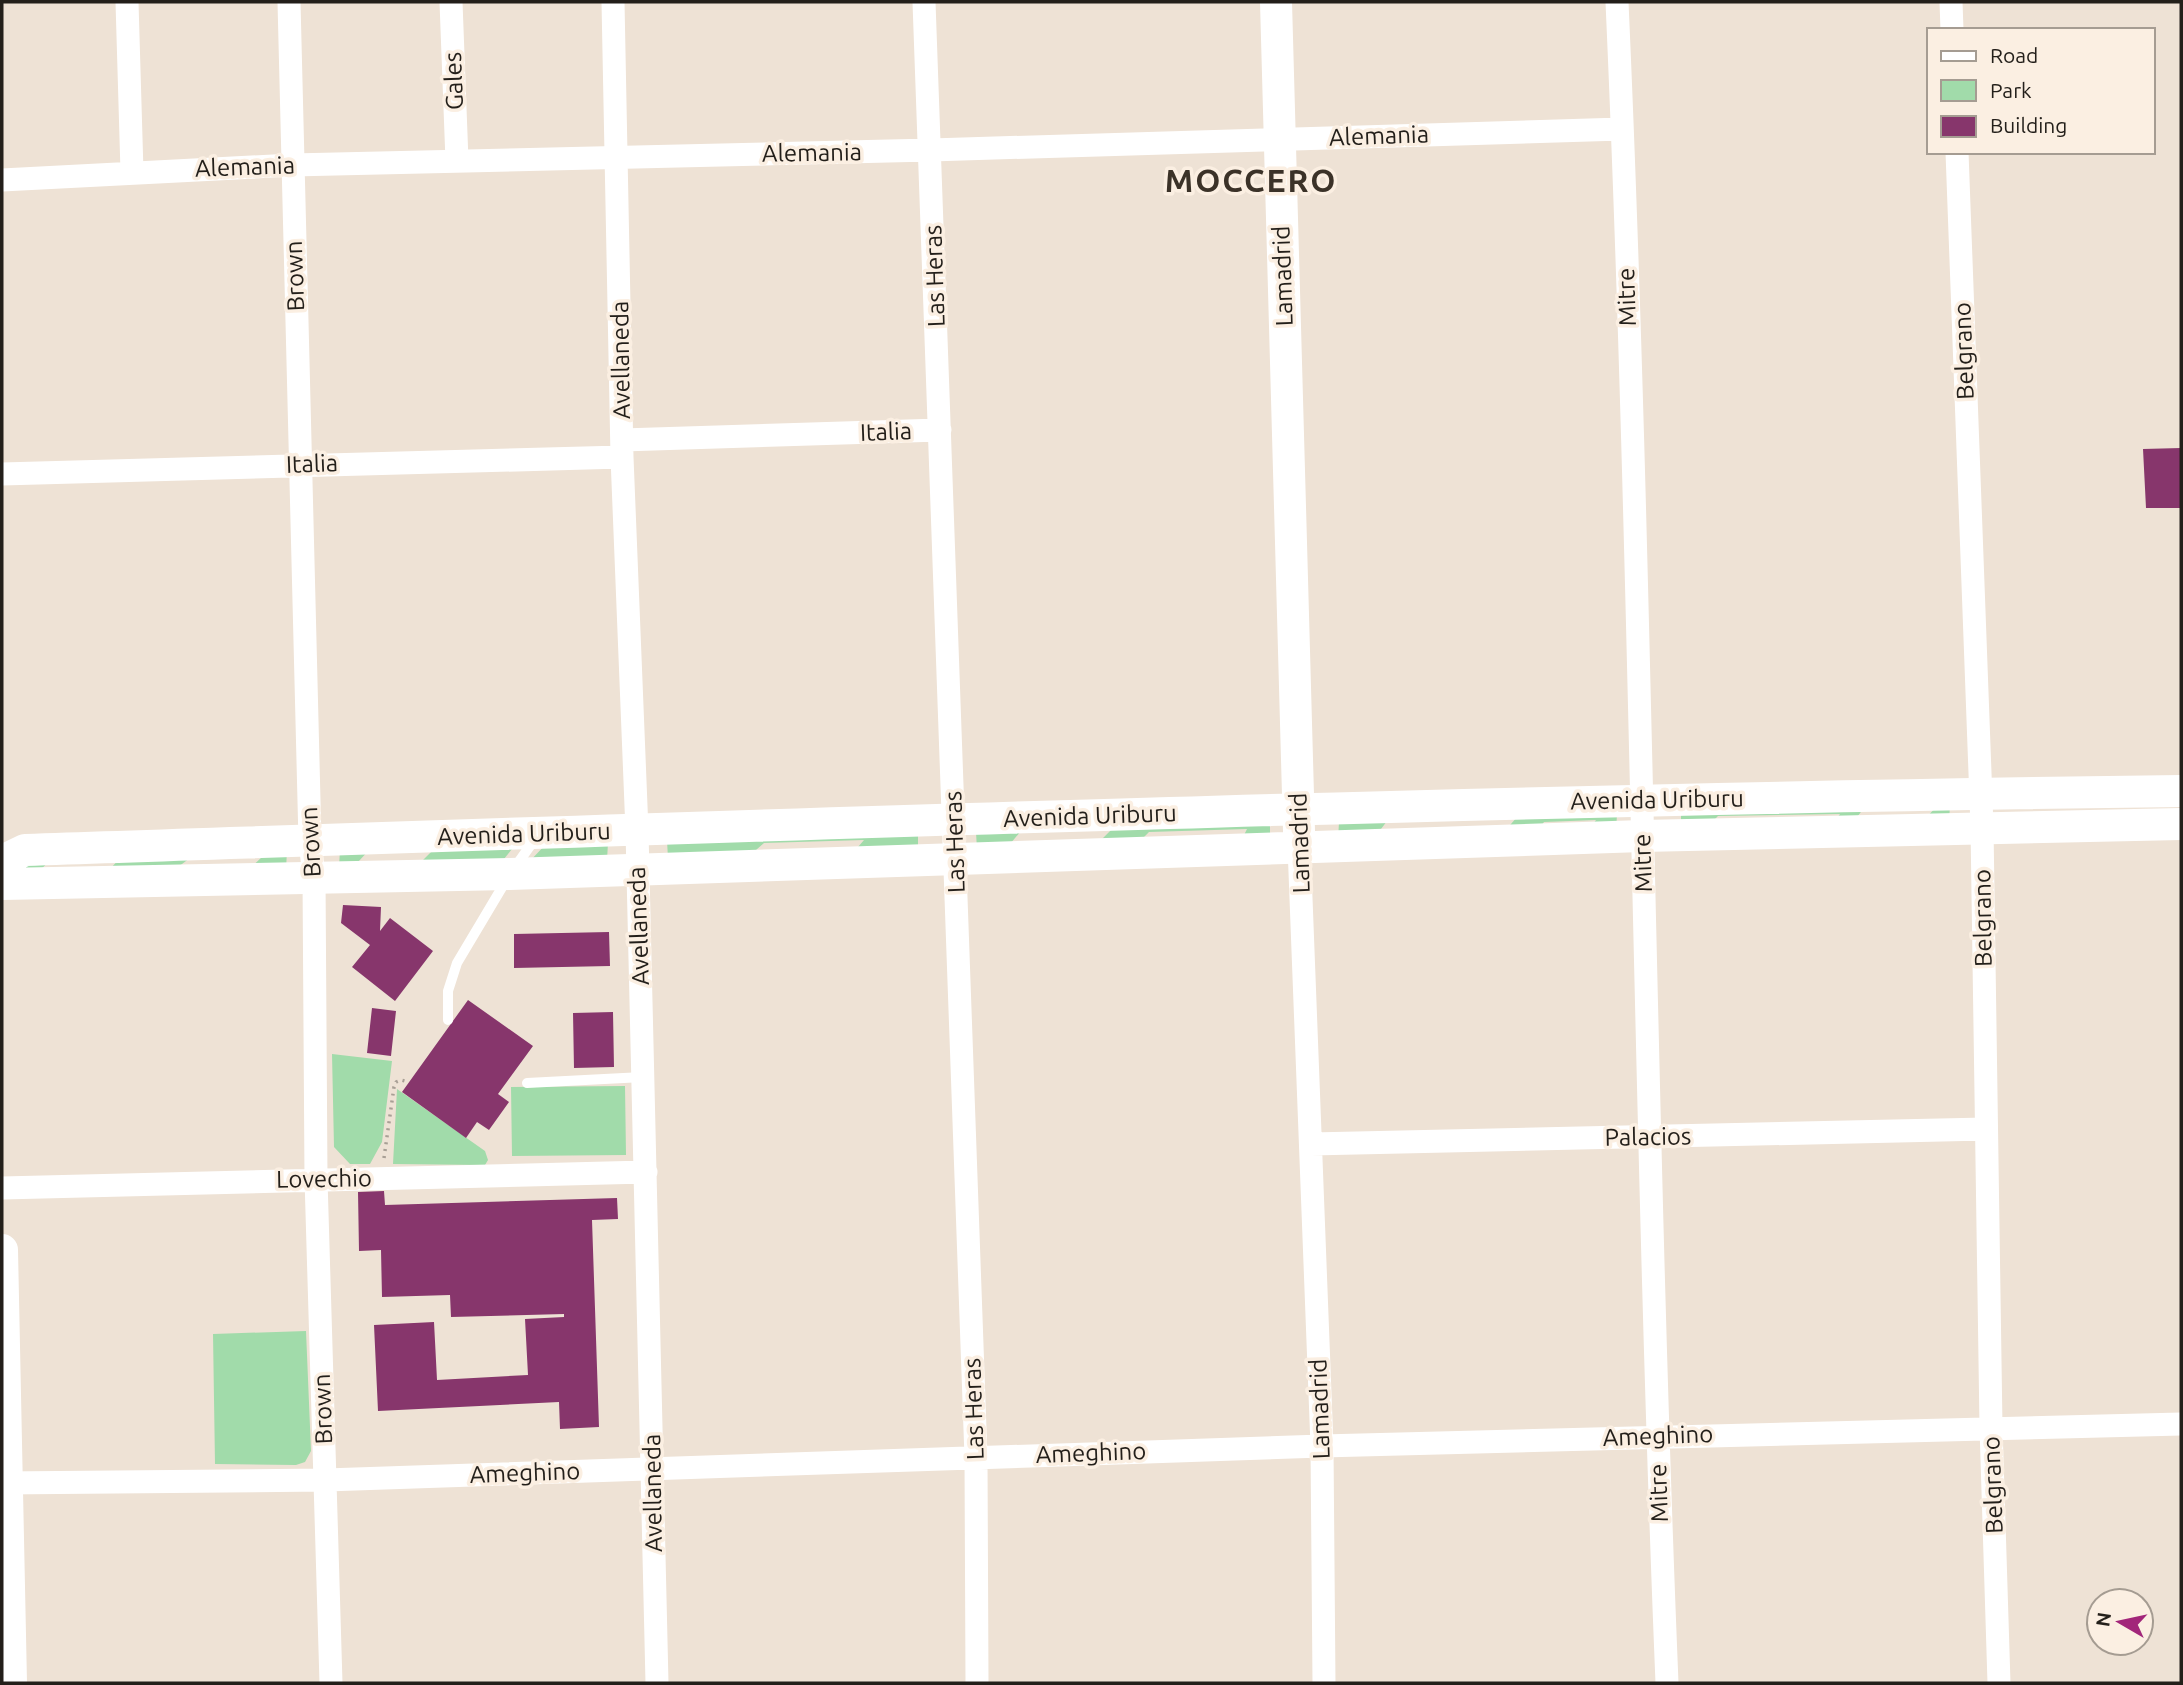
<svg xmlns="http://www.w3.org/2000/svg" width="2183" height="1685" font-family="Ubuntu,sans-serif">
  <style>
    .green { fill: #a1dbaa }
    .building { fill: #87366c }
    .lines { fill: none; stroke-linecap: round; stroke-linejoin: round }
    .path { stroke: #a89f95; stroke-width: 3.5; stroke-dasharray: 2 5; stroke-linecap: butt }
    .lane { stroke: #fff; stroke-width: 10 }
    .street { stroke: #fff; stroke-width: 23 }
    .secondary { stroke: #fff; stroke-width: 32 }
    .labels { text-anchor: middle; stroke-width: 7; stroke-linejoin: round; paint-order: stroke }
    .street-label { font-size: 24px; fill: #231f1a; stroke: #fbefe2 }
    .district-label { font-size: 32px; font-weight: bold; letter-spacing: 2px; fill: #3b3228; stroke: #fbefe2 }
  </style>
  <rect width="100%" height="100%" fill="#eee2d5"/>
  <path class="green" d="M1950 805 1949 822 1831 826 1840 814 1718 816 1705 829 1681 830V812L1864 808 1854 821 1925 819 1937 806Z
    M1617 814 1616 832 1586 833 1596 820 1544 822 1535 834 1338 840 1339 822 1387 821 1378 833 1505 831 1517 817Z
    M1270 824V842L1240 843 1247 829 1149 832 1136 845 977 850 976 832 1021 831 1010 844 1100 841 1113 828Z
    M918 833V852L852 854 864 840 764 843 748 857 668 859 667 840Z
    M608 842 607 861 528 863 547 843Z
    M516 844 500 864 339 868 340 849 371 848 358 862 422 861 437 846Z
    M287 850 286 870 247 871 262 857 190 858 170 873 25 877 26 858 54 857 39 871 109 870 123 855Z
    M332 1054 392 1061 382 1142 370 1164H350L334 1147Z
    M625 1086 626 1155 512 1156 511 1087Z
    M397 1089 485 1151 488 1160 485 1165 393 1164Z
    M306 1331 311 1451 305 1462 296 1465 215 1464 213 1334Z"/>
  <path class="building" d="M2181 448V508H2146L2143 449Z
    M343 905 381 907 380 931 390 918 433 951 395 1001 352 967 370 945 341 923Z
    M609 932 610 966 514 968V934Z
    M468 1000 533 1046 498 1094 509 1102 489 1130 477 1122 466 1138 402 1092Z
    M372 1008 396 1011 391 1056 367 1053Z
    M613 1012 614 1067 574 1068 573 1013Z
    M384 1191 385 1205 617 1198 618 1219 592 1220 599 1427 560 1429 559 1402 378 1411 374 1325 434 1322 437 1380 528 1375 525 1319 564 1317V1314L451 1317 450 1295 382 1297 381 1250 359 1251 358 1192Z"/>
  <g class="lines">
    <path class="path" d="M384 1158 394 1087 396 1082 401 1080 409 1082"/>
    <path class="lane" d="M448 1020V991L457 963 510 874 535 839
      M527 1083 643 1077"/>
    <path class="street" d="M127 2 132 172
      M289 2 310 841 314 877 316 1179 331 1683
      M451 2 457 161
      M613 2 622 457 637 831 657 1683
      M924 2 976 1457 977 1683
      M1617 2C1642 562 1644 1123 1667 1683
      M1951 2 1952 30
      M1957 152 1982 827 1991 1427 1999 1683
      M2 180 292 165 931 150 1622 129
      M622 440 940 430
      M2 474 622 457
      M1299 846 1322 1446 1324 1683
      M1311 1144 1986 1129
      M2 1188 646 1172
      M2 1483 326 1480 1322 1446 2181 1424"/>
    <path class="secondary" d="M1276 2 1299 831
      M2 861 25 850C743 826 1462 800 2181 791
      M2 884 510 874 1642 836 2181 824
      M2 1250 11 1683"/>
  </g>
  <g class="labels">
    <g class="street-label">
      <text transform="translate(454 81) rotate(-92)" y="8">Gales</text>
      <text transform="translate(1379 136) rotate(-2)" y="8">Alemania</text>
      <text transform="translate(812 153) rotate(-1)" y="8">Alemania</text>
      <text transform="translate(245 167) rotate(-2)" y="8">Alemania</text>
      <text transform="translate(295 276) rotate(-92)" y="8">Brown</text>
      <text transform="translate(935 276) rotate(-92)" y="8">Las Heras</text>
      <text transform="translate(1283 276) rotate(-92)" y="8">Lamadrid</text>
      <text transform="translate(1627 297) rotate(-92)" y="8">Mitre</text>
      <text transform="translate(1964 351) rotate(-92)" y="8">Belgrano</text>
      <text transform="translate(621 360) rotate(-91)" y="8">Avellaneda</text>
      <text transform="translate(886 432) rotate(-2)" y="8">Italia</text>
      <text transform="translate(312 464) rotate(-2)" y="8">Italia</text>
      <text transform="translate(1657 800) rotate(-1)" y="8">Avenida Uriburu</text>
      <text transform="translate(1090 816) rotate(-2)" y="8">Avenida Uriburu</text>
      <text transform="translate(524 834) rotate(-2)" y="8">Avenida Uriburu</text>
      <text transform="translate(311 842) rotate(-93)" y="8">Brown</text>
      <text transform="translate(955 842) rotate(-92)" y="8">Las Heras</text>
      <text transform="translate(1300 843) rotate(-92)" y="8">Lamadrid</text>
      <text transform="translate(1643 863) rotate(-92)" y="8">Mitre</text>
      <text transform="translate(1983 918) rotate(-91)" y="8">Belgrano</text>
      <text transform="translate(639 926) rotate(-92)" y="8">Avellaneda</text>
      <text transform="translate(1648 1137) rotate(-1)" y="8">Palacios</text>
      <text transform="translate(324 1179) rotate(-1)" y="8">Lovechio</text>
      <text transform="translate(323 1409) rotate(-92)" y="8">Brown</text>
      <text transform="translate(974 1409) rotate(-92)" y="8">Las Heras</text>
      <text transform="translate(1320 1409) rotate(-92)" y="8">Lamadrid</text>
      <text transform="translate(1658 1436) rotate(-2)" y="8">Ameghino</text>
      <text transform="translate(1091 1453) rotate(-2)" y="8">Ameghino</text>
      <text transform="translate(525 1473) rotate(-2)" y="8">Ameghino</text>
      <text transform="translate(1993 1485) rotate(-92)" y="8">Belgrano</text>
      <text transform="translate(653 1493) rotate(-91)" y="8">Avellaneda</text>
      <text transform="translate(1659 1493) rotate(-92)" y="8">Mitre</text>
    </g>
    <g class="district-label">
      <text x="1251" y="192">MOCCERO</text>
    </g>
  </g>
  <rect width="2183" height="1685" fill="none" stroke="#231f1a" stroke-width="7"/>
  <rect x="1927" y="28" width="228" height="126" fill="#fbefe2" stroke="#a59c92" stroke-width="2"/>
  <rect x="1941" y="51" width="35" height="10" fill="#ffffff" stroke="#a59c92" stroke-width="2"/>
  <text x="1990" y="63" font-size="21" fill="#231f1a">Road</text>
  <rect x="1941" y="80" width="35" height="21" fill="#a1dbaa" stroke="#a59c92" stroke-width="2"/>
  <text x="1990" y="98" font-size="21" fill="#231f1a">Park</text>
  <rect x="1941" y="116" width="35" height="21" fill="#87366c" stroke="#a59c92" stroke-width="2"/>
  <text x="1990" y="133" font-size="21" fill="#231f1a">Building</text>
  <g transform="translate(2120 1622) rotate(279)"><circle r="33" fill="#fbefe2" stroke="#a59c92" stroke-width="2"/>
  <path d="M0-5L12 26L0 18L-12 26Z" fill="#a2267a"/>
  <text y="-10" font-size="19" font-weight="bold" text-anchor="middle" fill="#231f1a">N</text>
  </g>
</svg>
